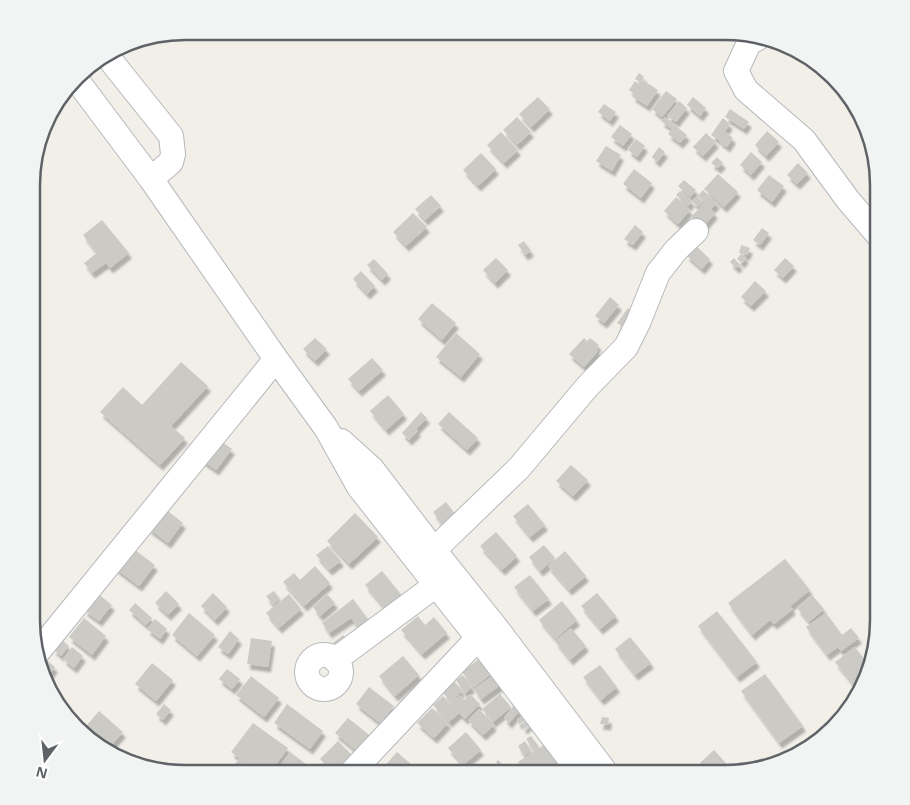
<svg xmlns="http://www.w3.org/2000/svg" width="910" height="805" font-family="'Open Sans',sans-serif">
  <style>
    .building { fill: #cccac5; filter: url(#shadow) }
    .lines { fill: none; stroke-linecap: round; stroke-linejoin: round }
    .minor-casing { stroke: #b5b8bc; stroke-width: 26 }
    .minor { stroke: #fff; stroke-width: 24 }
    .rim { fill: none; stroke: #5f6368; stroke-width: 2.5 }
  </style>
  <defs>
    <filter id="shadow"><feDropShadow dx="3" dy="5.5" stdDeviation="1" flood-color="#0004"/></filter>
  </defs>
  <rect width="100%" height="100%" fill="#f1efe8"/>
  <path class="building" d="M639 73 644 77 640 82 635 79Z
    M643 80 658 90 647 106 632 96 634 94 629 90 635 81 640 85Z
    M666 91 677 99 662 117 652 109Z
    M538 97 550 109 531 127 519 114Z
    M693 97 706 108 700 116 687 105Z
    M679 101 687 108 676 122 667 116Z
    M604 104 616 112 610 121 598 112Z
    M730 109 749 122 744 129 725 117Z
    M517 117 531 132 517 145 503 130Z
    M665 117 687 135 680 143 668 134 672 129 661 121Z
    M723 118 730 124 719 140 711 135Z
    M620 125 632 134 623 146 611 137Z
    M767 131 779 142 766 156 755 145Z
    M501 132 518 150 504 163 487 145Z
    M726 132 733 138 727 147 719 141Z
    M706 133 716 142 703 156 693 147Z
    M636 139 645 146 637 157 628 150Z
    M606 146 621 155 612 171 596 161Z
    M659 147 665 152 657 162 652 157Z
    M751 152 762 162 751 175 740 165Z
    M481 153 496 169 478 186 463 170Z
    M717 157 723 163 718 168 711 163Z
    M798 163 808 173 797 184 787 175Z
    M634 169 652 183 641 198 623 184Z
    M718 174 738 192 724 207 704 189Z
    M769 175 784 186 772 202 757 190Z
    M684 180 696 190 690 197 678 186Z
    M703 190 717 203 711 209 698 196Z
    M680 191 692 201 688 206 676 195Z
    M431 195 441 206 425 220 415 209Z
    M697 196 703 202 698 207 692 201Z
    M676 197 690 210 678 224 664 211Z
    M704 203 715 213 703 227 691 217Z
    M413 213 427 227 406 246 393 232Z
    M102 220 129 253 110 268 106 263 92 273 84 263 97 253 83 235Z
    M635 225 643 232 633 245 624 239Z
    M762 228 769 233 760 245 753 240Z
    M524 241 531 251 525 255 518 245Z
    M695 245 710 259 702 269 686 255Z
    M741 245 750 248 747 255 739 253Z
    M741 254 746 257 742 263 737 259Z
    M496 258 508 270 495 283 483 270Z
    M734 258 740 265 736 268 730 262Z
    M785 258 794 266 783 278 774 270Z
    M374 259 388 274 382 280 367 265Z
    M361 271 375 286 367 294 353 279Z
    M755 281 766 291 751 306 741 297Z
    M610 297 619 305 604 323 595 316Z
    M432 303 456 323 442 340 418 319Z
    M628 308 638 316 628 330 617 323Z
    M456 333 480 354 461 377 436 357Z
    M315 338 327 349 315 361 303 349Z
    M584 338 587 341 590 338 599 345 596 348 598 351 584 367 569 354Z
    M372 358 383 370 359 391 348 379Z
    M181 362 208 386 171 426 185 438 160 465 100 412 123 387 142 405Z
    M388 395 404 414 386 430 370 411Z
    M421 412 427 418 416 429 418 431 409 440 402 433Z
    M449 412 478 438 467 450 438 424Z
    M215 437 232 449 216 470 199 458Z
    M571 465 588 480 573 496 556 481Z
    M446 502 459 519 445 529 433 512Z
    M528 504 545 525 530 537 513 516Z
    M164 508 183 523 168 543 148 528Z
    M355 513 378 537 349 564 327 541Z
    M496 532 517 556 502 570 480 546Z
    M544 545 555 558 540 571 529 557Z
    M328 546 341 561 329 570 316 555Z
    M131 547 155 565 139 586 115 568Z
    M565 551 586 576 569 590 548 566Z
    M785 559 810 590 790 606 793 609 774 624 770 620 752 635 728 603Z
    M315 566 330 583 304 606 283 582 294 573 300 580Z
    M382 571 403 597 387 611 365 585Z
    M530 575 549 599 533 611 514 587Z
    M166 591 179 604 168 615 155 603Z
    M274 591 280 599 273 605 266 596Z
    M97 593 112 605 99 621 84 610Z
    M213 593 227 607 215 620 201 606Z
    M597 593 616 616 600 629 581 606Z
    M289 594 301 609 279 628 266 613Z
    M327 594 335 603 320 616 313 607Z
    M812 595 824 609 809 622 797 608Z
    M353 599 368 619 358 627 351 618 329 633 322 623Z
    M562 601 577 620 555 639 539 620Z
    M135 603 152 618 146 625 129 610Z
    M717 611 757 662 737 677 698 626Z
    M189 613 215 635 197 656 172 635Z
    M826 613 842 635 851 628 859 638 841 651 838 647 827 655 806 627Z
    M418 616 425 625 434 617 447 633 422 654 401 630Z
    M84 618 106 636 92 655 69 637Z
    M155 619 167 629 160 639 147 629Z
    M571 628 586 646 570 660 555 641Z
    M230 631 239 639 228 654 218 647Z
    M343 635 348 641 338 649 333 643Z
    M630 637 651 663 635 675 615 649Z
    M251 638 272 641 268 667 247 664Z
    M61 639 69 646 61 656 53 649Z
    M72 647 83 656 74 668 63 659Z
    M855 647 868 664 866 674 853 684 835 662Z
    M42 656 55 667 44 681 39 660Z
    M403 656 419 675 395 696 379 676Z
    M480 658 492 673 474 687 462 672Z
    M152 663 173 680 156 701 135 684Z
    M600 665 617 687 601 700 583 677Z
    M227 669 240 679 232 689 219 679Z
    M495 674 502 684 481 699 474 689Z
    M765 674 803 726 779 743 741 691Z
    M463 675 472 687 465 693 456 680Z
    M251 676 279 698 264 717 236 695Z
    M454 681 462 691 451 702 443 693Z
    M369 687 394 706 380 723 356 704Z
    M470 694 480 704 465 719 459 713 449 722 433 705 443 696 450 704 460 695 464 700Z
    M500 694 511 707 493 722 482 709Z
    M164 704 171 710 163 720 156 714Z
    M287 704 323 731 310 749 274 723Z
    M514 705 520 710 509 723 504 718Z
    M432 708 448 723 434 738 417 723Z
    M479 709 494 725 483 735 468 720Z
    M99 711 123 732 107 750 82 731Z
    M526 715 528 719 519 724 517 719Z
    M602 717 609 718 608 725 600 724Z
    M348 718 372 737 359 753 335 733Z
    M528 721 530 724 524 729 522 725Z
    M253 723 288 748 269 774H260L231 752Z
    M466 732 481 750 463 765 448 748Z
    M531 736 539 747 534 750 526 739Z
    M338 741 352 755 334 773 320 759Z
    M525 741 531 751 524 756 518 746Z
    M545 744 552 756 526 774 518 762Z
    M714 750 734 772 732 773H710L700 763Z
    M290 752 319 774H274Z
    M397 752 413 766 406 774H389L383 768Z
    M554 755 567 774H528Z
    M239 759 257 774H227Z
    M498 760 505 767 502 769 496 762Z
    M517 764 523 774H512L509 770Z"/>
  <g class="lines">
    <g class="minor-casing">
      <path id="minor" d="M758 38 749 43 736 71 746 90 804 140 848 200 878 235
        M107 56 171 136 173 154 171 162 151 179
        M76 79 151 179 276 359 326 428 359 487 478 638 581 774
        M341 441 372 469 434 550 494 625 607 774
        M434 550 519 468 587 387 626 347 638 323 658 273 676 250 696 231
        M37 653 276 359
        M307 672a17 17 0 1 1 34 0a17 17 0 1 1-34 0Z
        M335 660 436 585
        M350 774 478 638 489 629"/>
    </g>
    <use href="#minor" class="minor"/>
  </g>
  <path d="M0 0H910V805H0ZM185 40H725A145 145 0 0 1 870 185V620A145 145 0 0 1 725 765H185A145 145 0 0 1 40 620V185A145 145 0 0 1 185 40Z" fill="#f2f3f3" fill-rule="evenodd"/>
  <path class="rim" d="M185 40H725A145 145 0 0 1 870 185V620A145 145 0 0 1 725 765H185A145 145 0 0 1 40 620V185A145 145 0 0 1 185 40Z"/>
  <g transform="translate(45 760) rotate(195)" stroke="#ffffff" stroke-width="4" paint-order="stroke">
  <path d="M0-4L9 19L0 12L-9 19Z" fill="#5f6368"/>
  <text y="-8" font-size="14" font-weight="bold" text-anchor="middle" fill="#5f6368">N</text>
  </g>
</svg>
